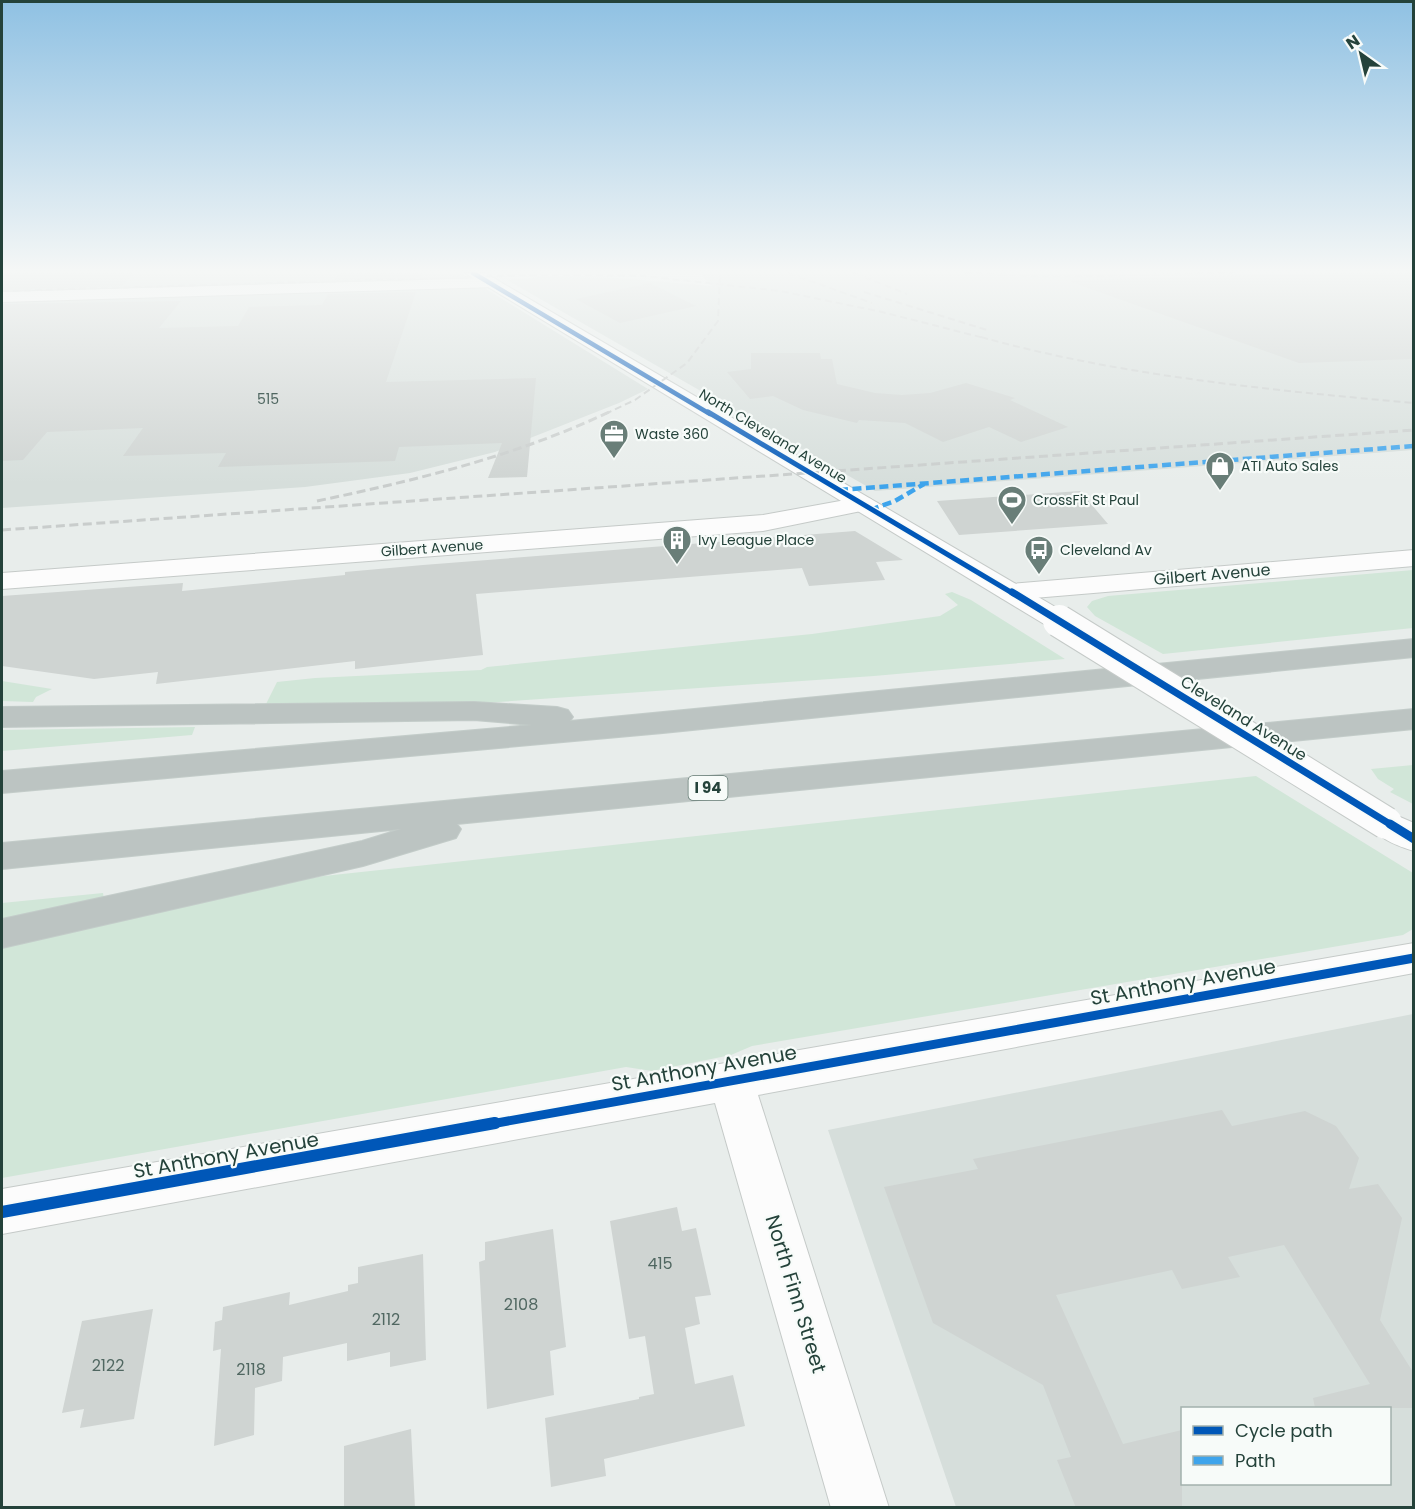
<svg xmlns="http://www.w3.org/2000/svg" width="1415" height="1509" font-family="Poppins,sans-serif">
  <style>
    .built { fill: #d6dedb; fill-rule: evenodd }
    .green { fill: #d1e6d8 }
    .building { fill: #cfd4d2 }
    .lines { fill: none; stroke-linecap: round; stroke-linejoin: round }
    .minor-casing { stroke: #c5cac8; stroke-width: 2 }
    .tertiary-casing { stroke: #c5cac8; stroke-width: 2 }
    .motorway-casing { stroke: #c3ccc9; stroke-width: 2 }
    .minor { fill: #fcfcfc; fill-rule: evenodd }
    .tertiary { fill: #fcfcfc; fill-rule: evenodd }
    .motorway { fill: #bcc4c2; fill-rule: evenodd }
    .rail-far1 { stroke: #c9cdcc; stroke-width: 2; stroke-dasharray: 7 4; stroke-linecap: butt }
    .rail { stroke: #c9cdcc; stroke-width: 3; stroke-dasharray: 9 4.5; stroke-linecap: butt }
    .tertiary-bridge-casing { stroke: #c5cac8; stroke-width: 34; stroke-linecap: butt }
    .tertiary-bridge { stroke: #fcfcfc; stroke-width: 32 }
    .quiet { stroke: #3ea4ec; stroke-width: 4.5; stroke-dasharray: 9 4.5; stroke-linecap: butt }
    .cycleway-far4-casing { stroke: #f7fbf9; stroke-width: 7 }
    .cycleway-far3-casing { stroke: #f7fbf9; stroke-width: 8 }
    .cycleway-far2-casing { stroke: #f7fbf9; stroke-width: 10 }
    .cycleway-far1-casing { stroke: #f7fbf9; stroke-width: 13 }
    .cycleway-casing { stroke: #f7fbf9; stroke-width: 16 }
    .cycleway-far4 { stroke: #0057b8; stroke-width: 4.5 }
    .cycleway-far3 { stroke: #0057b8; stroke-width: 5 }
    .cycleway-far2 { stroke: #0057b8; stroke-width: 7 }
    .cycleway-far1 { stroke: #0057b8; stroke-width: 9 }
    .cycleway { stroke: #0057b8; stroke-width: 12 }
    .labels { text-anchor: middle; stroke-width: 4.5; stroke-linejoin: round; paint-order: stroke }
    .number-label { font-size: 14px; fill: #506761 }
    .far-poi-label { font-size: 14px; fill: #24423a; stroke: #f7fbf9; text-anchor: start }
    .far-street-label { font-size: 14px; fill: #24423a; stroke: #f7fbf9 }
    .shield { fill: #f7fbf9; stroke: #637a73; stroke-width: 1.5 }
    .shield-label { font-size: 15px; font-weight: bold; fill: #24423a }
    .street-label { font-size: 16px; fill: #24423a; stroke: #f7fbf9 }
    .near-number-label { font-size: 16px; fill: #506761 }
    .near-street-label { font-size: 20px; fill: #24423a; stroke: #f7fbf9 }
  </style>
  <rect width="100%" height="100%" fill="#e8edeb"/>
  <path class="built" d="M2 273H460L648 389 619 403 495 452 410 473 305 487 2 508Z
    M695 273H1413V450L875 491 507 280 542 277 617 278 712 286 701 274Z
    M1413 1014V1507H956L828 1130ZM1182 1408H1390V1484H1182Z"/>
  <path class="green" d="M1413 570V628L1163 654 1095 616 1087 607 1092 601 1108 596Z
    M952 592 971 600 1065 659 874 676 483 703 264 708 277 682 315 678 481 670 487 667 812 634 940 616 958 605 945 594Z
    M2 681 52 689 36 697 33 702 2 701Z
    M195 727 192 735 2 751V730Z
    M1413 765V804L1390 792 1394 789 1378 779 1371 769Z
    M1256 776 1413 873V929L1403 935 752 1046 731 1055 652 1071 626 1067 2 1178V943C108 916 216 894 324 876Z
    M103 893 104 899 2 922V903Z"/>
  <path class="building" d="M2 273H134L122 286 2 290Z
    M339 273H422L421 278 335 280Z
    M1337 273H1413V359L1299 363 1071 282V280Z
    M650 283 696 306 620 323 576 299Z
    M416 292 386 382 536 378 527 477 488 478 502 443 399 447 395 461 218 467 226 453 123 456 143 428 47 432 23 460 2 461V304L181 301 159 328 238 326 249 307 322 305 328 294Z
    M751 353H820L821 359H832L837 384 875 393 902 395 930 393 966 383 1015 398 1010 400 1068 427 1021 442 989 427 943 442 905 423 859 420 857 423 803 410 773 396 750 399 727 372 751 369Z
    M1080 491 1108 524 959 535 937 501Z
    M855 531 903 560 876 562 885 580 809 586 802 568 476 594 483 655 355 669V661L156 684 158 672 94 679 2 666V596L183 583 182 591 345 575V572L423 565Z
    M1222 1110 1232 1126 1305 1111 1336 1126 1359 1158 1349 1189 1378 1184 1402 1218 1380 1320 1413 1372V1408H1315L1313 1398 1370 1384 1284 1245 1228 1257 1240 1277 1182 1289 1172 1270 1056 1295 1123 1444 1182 1430V1508H1076L1057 1460 1071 1457 1043 1385 933 1323 884 1187 978 1169 973 1159Z
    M677 1207 682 1231 696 1228 711 1295 695 1297 700 1324 685 1328 695 1384 733 1375 745 1426 604 1459 606 1476 551 1487 545 1418 639 1399V1397L654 1394 645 1336 629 1339 610 1221Z
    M553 1229 566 1347 550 1351 554 1395 487 1409 479 1262 485 1260V1242Z
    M423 1254 426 1360 390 1367V1352L347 1361V1343L283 1357 282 1381 255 1388 254 1435 214 1446 221 1349 213 1351 215 1322 222 1320 223 1307 290 1292 289 1305 348 1291V1285L358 1283V1267Z
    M153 1309 134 1419 80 1428 84 1409 62 1413 82 1321Z
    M411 1429 415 1508H344V1446Z"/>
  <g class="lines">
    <g class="minor-casing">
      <path id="minor" d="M490 278 496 279 498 283 496 287 2 302V292Z
        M862 497 871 499 874 504 871 509 763 531 2 589V573L763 515Z
        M1414 550V566L1011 600 1001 598 997 592 1001 586 1011 584Z
        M1414 943V973L758 1095 889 1508H831L715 1103 2 1234V1189Z"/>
    </g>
    <g class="tertiary-casing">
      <path id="tertiary" d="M465 273H485L1069 615 1073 621 1069 627 1059 630 1049 627Z
        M1386 811 1414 823V851C1397 846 1377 838 1368 823L1374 815Z"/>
    </g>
    <g class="motorway-casing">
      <path id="motorway" d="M1414 639V657L663 733 2 793V771L532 725 474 720 2 727V707L474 702 557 707 568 710 573 717 570 721Z
        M1414 709V729L457 824 461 829 456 838 363 866 2 948V919L362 841 401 829 2 869V843Z"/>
    </g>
    <use href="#minor" class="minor"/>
    <use href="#tertiary" class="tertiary"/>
    <use href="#motorway" class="motorway"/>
    <path class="rail-far1" d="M788 273 872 303
      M854 273 907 294
      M965 273 1052 277 1233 273
      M2 291 538 275 644 276 780 291 882 312 988 339
      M864 292 987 330
      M981 337C1121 376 1269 390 1414 403
      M605 414 635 400 687 363 718 321 720 273"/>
    <path class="rail" d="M317 501C417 480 516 456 609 412
      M2 530 1414 430"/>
    <g class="tertiary-bridge-casing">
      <path id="tertiary-bridge" d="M1059 621 1386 823"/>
    </g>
    <use href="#tertiary-bridge" class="tertiary-bridge"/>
    <path class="quiet" d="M839 490 1414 446
      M870 510 895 501 924 484"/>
    <g class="cycleway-far4-casing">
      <path id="cycleway-far4" d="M473 273 710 414"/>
    </g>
    <g class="cycleway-far3-casing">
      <path id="cycleway-far3" d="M708 412 1014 594"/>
    </g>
    <g class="cycleway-far2-casing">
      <path id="cycleway-far2" d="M1012 592 1393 826"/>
    </g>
    <g class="cycleway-far1-casing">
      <path id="cycleway-far1" d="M1390 824 1414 839
        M486 1125 1414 958"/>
    </g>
    <g class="cycleway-casing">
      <path id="cycleway" d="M2 1212 495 1123"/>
    </g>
    <use href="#cycleway-far4" class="cycleway-far4"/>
    <use href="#cycleway-far3" class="cycleway-far3"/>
    <use href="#cycleway-far2" class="cycleway-far2"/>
    <use href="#cycleway-far1" class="cycleway-far1"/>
    <use href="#cycleway" class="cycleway"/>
  </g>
  <linearGradient id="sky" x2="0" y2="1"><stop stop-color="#8fc1e3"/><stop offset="0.56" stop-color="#f5f7f6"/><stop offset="1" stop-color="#f5f7f6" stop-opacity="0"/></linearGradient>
  <rect width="1415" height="484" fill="url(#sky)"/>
  <defs>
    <g id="office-pin" transform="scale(1.5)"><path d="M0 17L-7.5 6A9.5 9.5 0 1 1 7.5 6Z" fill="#697e78" stroke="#f7fbf9"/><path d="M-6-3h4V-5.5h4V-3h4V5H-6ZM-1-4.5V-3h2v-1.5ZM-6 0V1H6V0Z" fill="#fff"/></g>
    <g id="shop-pin" transform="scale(1.5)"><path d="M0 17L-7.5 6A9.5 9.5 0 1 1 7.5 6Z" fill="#697e78" stroke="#f7fbf9"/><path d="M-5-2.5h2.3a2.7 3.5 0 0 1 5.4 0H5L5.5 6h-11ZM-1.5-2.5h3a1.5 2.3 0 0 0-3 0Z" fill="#fff"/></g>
    <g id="stadium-pin" transform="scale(1.5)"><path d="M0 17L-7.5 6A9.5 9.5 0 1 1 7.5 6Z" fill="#697e78" stroke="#f7fbf9"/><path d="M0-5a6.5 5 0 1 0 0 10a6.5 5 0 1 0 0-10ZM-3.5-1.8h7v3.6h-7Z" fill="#fff"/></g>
    <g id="building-pin" transform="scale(1.5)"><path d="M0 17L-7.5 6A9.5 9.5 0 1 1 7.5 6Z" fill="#697e78" stroke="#f7fbf9"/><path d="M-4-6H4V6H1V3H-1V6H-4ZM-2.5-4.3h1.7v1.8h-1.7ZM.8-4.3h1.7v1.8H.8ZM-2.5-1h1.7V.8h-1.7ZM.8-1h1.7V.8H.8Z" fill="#fff"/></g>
    <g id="bus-pin" transform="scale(1.5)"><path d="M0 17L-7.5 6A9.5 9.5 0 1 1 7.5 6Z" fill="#697e78" stroke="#f7fbf9"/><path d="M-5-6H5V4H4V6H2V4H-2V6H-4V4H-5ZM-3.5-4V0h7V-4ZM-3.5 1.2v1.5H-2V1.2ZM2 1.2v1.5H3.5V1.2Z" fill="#fff"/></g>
  </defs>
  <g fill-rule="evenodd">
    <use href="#office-pin" x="614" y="434"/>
    <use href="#shop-pin" x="1220" y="466"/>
    <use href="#stadium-pin" x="1012" y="500"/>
    <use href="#building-pin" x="677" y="540"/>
    <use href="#bus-pin" x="1039" y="550"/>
  </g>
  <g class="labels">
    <g class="number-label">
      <text x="268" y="404">515</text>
    </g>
    <g class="far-poi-label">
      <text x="635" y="439">Waste 360</text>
      <text x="1241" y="471">ATI Auto Sales</text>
      <text x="1033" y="505">CrossFit St Paul</text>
      <text x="698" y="545">Ivy League Place</text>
      <text x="1060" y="555">Cleveland Av</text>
    </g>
    <g class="far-street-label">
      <text transform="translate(773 436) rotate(31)" y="5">North Cleveland Avenue</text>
      <text transform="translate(432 548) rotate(-4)" y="5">Gilbert Avenue</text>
    </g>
    <rect class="shield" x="688.5" y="776" width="39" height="24" rx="4.5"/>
    <g class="shield-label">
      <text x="708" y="793">I 94</text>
    </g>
    <g class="street-label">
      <text transform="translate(1212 574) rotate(-5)" y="6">Gilbert Avenue</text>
      <text transform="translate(1244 718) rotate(32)" y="6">Cleveland Avenue</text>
    </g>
    <g class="near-number-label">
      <text x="660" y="1269">415</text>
      <text x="521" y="1310">2108</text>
      <text x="386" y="1325">2112</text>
      <text x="108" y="1371">2122</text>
      <text x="251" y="1375">2118</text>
    </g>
    <g class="near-street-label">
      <text transform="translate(1183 982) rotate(-10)" y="7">St Anthony Avenue</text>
      <text transform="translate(704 1068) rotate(-10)" y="7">St Anthony Avenue</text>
      <text transform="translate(226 1155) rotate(-10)" y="7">St Anthony Avenue</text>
      <text transform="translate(796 1294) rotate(73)" y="7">North Finn Street</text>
    </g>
  </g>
  <rect width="1415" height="1509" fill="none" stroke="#24423a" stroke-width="6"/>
  <rect x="1181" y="1407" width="210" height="78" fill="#f7fbf9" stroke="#a3b1ad" stroke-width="1.5"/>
  <rect x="1193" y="1426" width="30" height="9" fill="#0057b8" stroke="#a3b1ad" stroke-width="1.5"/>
  <text x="1235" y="1437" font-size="18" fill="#24423a">Cycle path</text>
  <rect x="1193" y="1456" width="30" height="9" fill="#3ea4ec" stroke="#a3b1ad" stroke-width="1.5"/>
  <text x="1235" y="1467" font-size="18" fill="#24423a">Path</text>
  <g transform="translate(1361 54) rotate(326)" stroke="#f7fbf9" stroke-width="4.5" paint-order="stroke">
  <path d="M0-4.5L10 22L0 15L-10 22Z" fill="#24423a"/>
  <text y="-9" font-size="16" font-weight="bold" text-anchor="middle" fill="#24423a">N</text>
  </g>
</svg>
